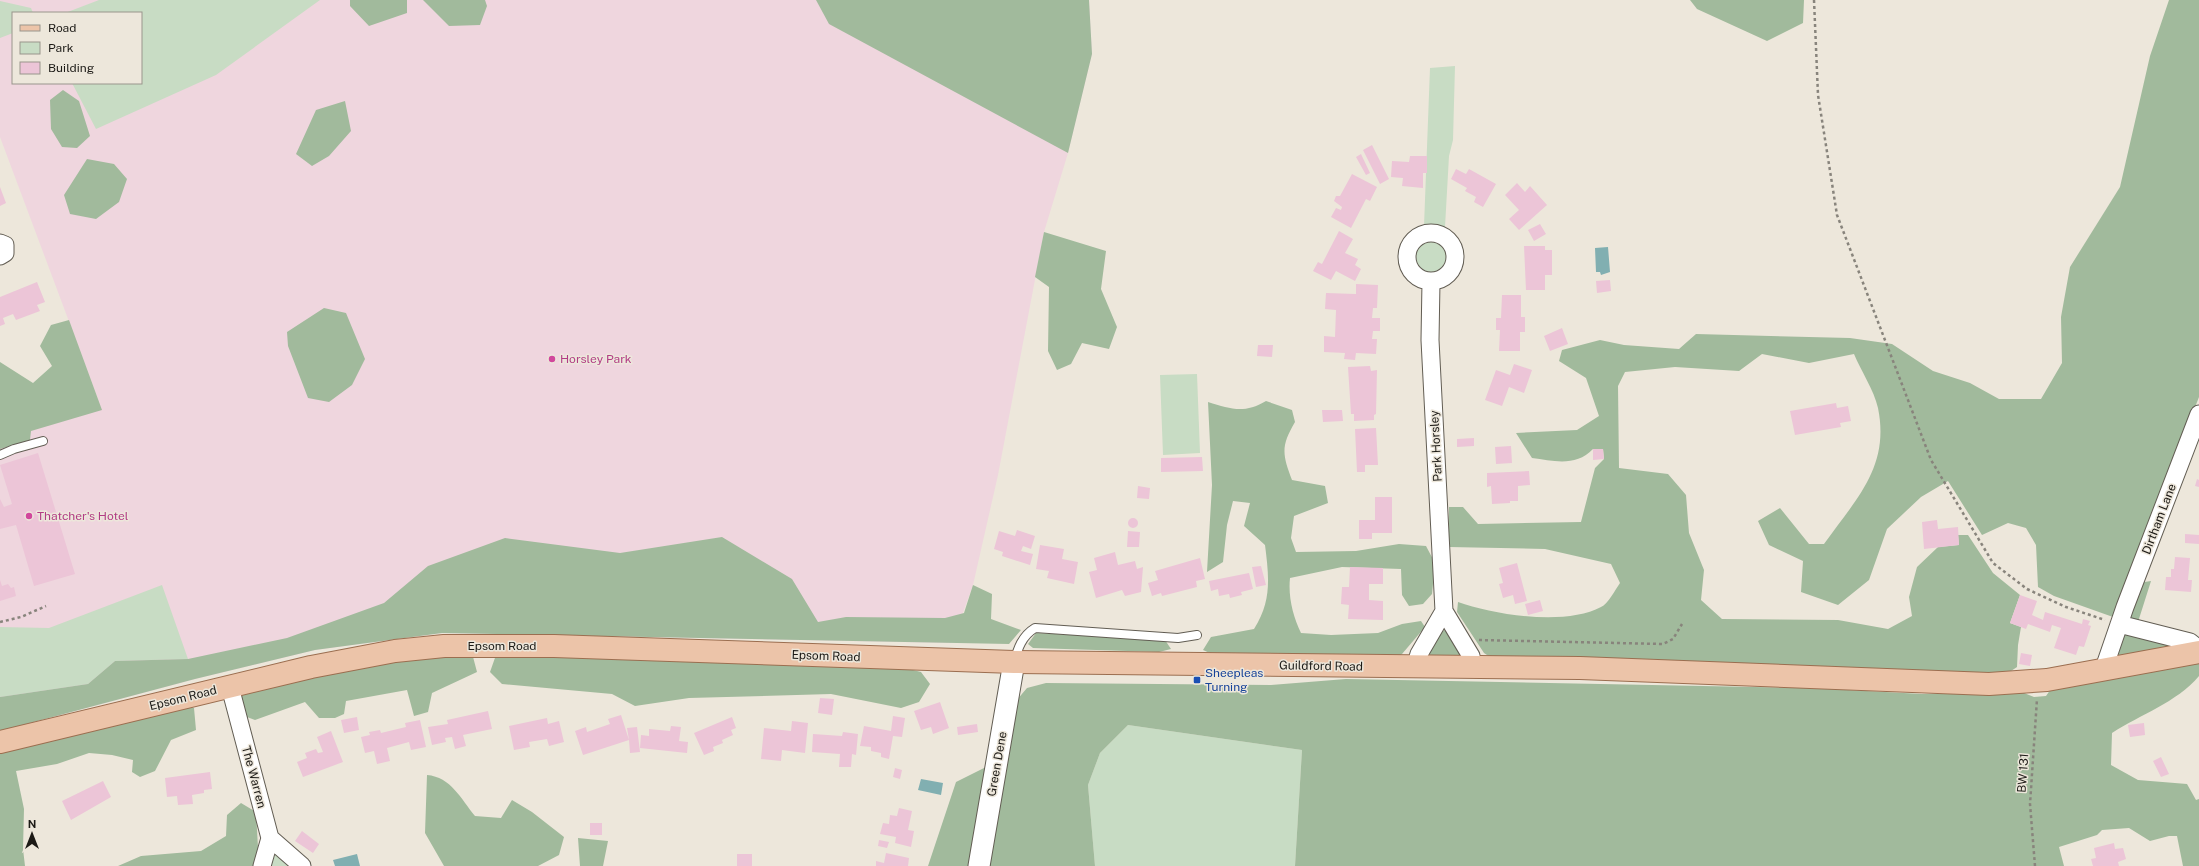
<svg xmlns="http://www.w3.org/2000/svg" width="2199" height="866" font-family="'Public Sans',sans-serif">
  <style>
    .commercial { fill: #efd6de; fill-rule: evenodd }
    .green { fill: #c8dcc4 }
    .forest { fill: #a1ba9c }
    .water { fill: #81afb1 }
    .building { fill: #ecc5d7 }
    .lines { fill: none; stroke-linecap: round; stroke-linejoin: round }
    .service-casing { stroke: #625d53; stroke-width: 10 }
    .minor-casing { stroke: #625d53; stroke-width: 19 }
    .tertiary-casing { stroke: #625d53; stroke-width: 23 }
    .primary-casing { stroke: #9b6e50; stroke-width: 24 }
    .path { stroke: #88847c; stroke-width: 2.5; stroke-dasharray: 3 3; stroke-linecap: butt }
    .service { stroke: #fff; stroke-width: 8 }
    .minor { stroke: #fff; stroke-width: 17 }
    .tertiary { stroke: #fff; stroke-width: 21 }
    .primary { stroke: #ecc4a9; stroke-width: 22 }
    .hotel-dot { fill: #d1479c; stroke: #ede7db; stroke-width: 1.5 }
    .transit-dot { fill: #1a4fb4; stroke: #ede7db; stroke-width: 1.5 }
    .labels { text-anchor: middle; stroke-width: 3; stroke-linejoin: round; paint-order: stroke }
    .hotel-label { font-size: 12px; fill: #b23c85; stroke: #ede7db; text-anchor: start }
    .street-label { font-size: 12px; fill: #1c1a16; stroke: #ede7db }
    .transit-label { font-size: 12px; fill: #164399; stroke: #ede7db; text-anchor: start }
  </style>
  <rect width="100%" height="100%" fill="#ede7db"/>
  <path class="commercial" d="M0 0H1089L1092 54 1068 153 1044 232 998 475 973 585 952 643 442 633 315 650 195 679 0 731V430L98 399 0 137ZM13 13H141V83H13Z"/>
  <path class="green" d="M99 0H320L216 75 96 129 72 83H141V13H65Z
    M0 1 31 8 33 13H13V33L0 38Z
    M1455 66 1453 140 1449 156 1445 227 1424 226 1430 68Z
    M1414 256a17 17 0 1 1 34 0a17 17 0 1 1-34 0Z
    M1197 374 1200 453 1163 455 1160 375Z
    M162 585 188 659 115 661 88 684 0 697V627L49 628Z
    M1128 725 1302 750 1295 866H1095L1088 785 1100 753Z
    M281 853 296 866H268L275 855Z"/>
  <path class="forest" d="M350 0H407V13L369 26 350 6Z
    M423 0H485L487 6 480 25 449 26Z
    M816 0H1089L1092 54 1068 153 829 24Z
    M1690 0H1804L1803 23 1767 41 1697 9Z
    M2169 0H2199V397L2113 617 2054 596 2038 587 2036 545 2026 528 2008 523 1982 535 1948 481 1921 497 1887 529 1869 580 1838 605 1801 592 1803 561 1769 545 1758 521 1780 508 1809 544H1824C1856 499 1890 467 1878 408 1874 390 1861 371 1854 354L1809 363 1762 354 1739 371 1675 367 1625 372 1618 386 1619 468 1668 474 1686 495 1689 533 1704 570 1701 600 1722 619 1838 620 1888 629 1912 616 1909 597 1917 567 1938 547 1959 545 1958 535H1968L1993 573 2020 595 2010 623 2021 627 2018 645 2017 667 2002 677 1496 661 1484 653 1457 612 1458 602C1494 615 1566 626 1601 607 1608 604 1615 590 1620 583L1611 564 1545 549 1449 547V507H1463L1478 524 1581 522 1595 468 1604 459 1603 449H1593C1576 467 1554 461 1532 458L1516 433 1577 430 1599 416 1586 378 1559 361 1562 350 1600 340 1624 345 1679 349 1696 334 1850 338 1892 344 1933 371 1970 383 1999 399H2041L2062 363 2061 317 2070 267 2120 187 2150 56Z
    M63 90 79 101 90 136 77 148 62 147 51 129 50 100Z
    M345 101 351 131 329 156 312 166 296 154 316 110Z
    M87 159 114 164 127 179 119 202 96 219 70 214 64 195Z
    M1044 232 1106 251 1101 289 1117 327 1109 349 1082 343 1071 364 1057 370 1048 351 1049 287 1035 277Z
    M324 308 346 313 365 359 352 385 329 402 308 398 288 346 287 332Z
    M69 320 102 410 31 431 30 440 0 449V362L33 383 52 366 40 346 51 325Z
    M1266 401 1292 410 1295 422C1281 446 1282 454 1292 480L1325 486 1328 503 1294 516 1291 538 1296 552 1356 551 1399 544 1426 546 1435 563 1432 594 1423 604 1409 606 1402 595 1401 569 1342 567 1290 578C1288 597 1293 616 1301 633L1331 635 1378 633 1402 624 1421 621 1425 627 1402 654 1390 660 1212 654 1203 650 1211 637 1254 629C1272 601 1269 577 1265 545L1244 526 1250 503 1233 501 1227 525 1223 562 1207 572 1212 485 1208 402C1231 409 1244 414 1266 401Z
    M722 537 792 579 818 622 846 617 945 618 964 613 973 585 992 594 991 619 1021 630 1009 644 442 633 315 650 195 679 0 731V697L88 684 115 661 188 659 287 638 384 603 428 566 505 538 620 553Z
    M2151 581 2138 622 2127 620 2138 583Z
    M1446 630 1461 655 1457 662 1427 661 1426 653 1436 632Z
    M2125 631 2168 644V651L2115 658Z
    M1036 633 1165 640 1171 649 1159 652 1033 648 1028 644Z
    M472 653 477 672 432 693 428 712 414 716 407 690 346 701 344 714 335 718H319L305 702 255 720 247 717 240 696 243 689 318 670Z
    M496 655 893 665 921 672 930 684 919 702 901 708 831 694 689 698 635 706 612 694 502 684 490 672Z
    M2199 658V676C2176 703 2141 714 2112 733L2111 765 2138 780 2187 784 2196 800 2199 799V866H2183L2177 836H2169L2150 841 2129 828 2102 830 2097 835 2059 847 2064 866H1295L1302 750 1128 725 1100 753 1088 785 1095 866H984L1016 701 1027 688 1046 683 1271 685 1346 679 1811 688 1922 694 2024 693 2034 697 2046 696 2053 686Z
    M184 705 194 708 196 730 171 740 155 771 140 777 132 772 133 760 112 755 89 753 57 764 16 771 24 809 23 849 25 866H0V749Z
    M986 767 970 866H928L956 782Z
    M427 775C451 777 461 799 475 816L501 818 512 800 532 812 564 837 559 855 538 866H444L425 833Z
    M241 803 256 812 258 848 253 866H118L141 856 201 851 226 836 227 815Z
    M578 838 608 841 603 866H580Z"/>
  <path class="water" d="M1608 247 1610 272 1601 275 1600 272H1596L1595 248Z
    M921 779 943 783 941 795 918 790Z
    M357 854 360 866H335L333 860Z"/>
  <path class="building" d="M1372 145 1389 179 1380 184 1363 150Z
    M1361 154 1370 173 1366 175 1356 157Z
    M1410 156H1427V173H1423V188L1402 186 1403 178 1391 177 1392 161 1409 162Z
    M1456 169 1466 174 1469 169 1496 184 1483 207 1474 202 1476 197 1465 191 1467 188 1451 179Z
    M1352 174 1377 187 1370 201 1366 199 1351 228 1331 217 1336 208 1341 210 1342 207 1334 201 1336 196H1340Z
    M1517 183 1525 192 1530 186 1547 205 1519 230 1509 219 1519 210 1505 195Z
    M0 187 6 203 0 206Z
    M1540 224 1546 234 1534 241 1528 230Z
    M1339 231 1353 239 1345 253 1358 259 1355 265 1361 269 1355 281 1336 271 1331 280 1313 271 1318 262 1322 264Z
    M1524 246H1545V250H1552V275H1545V290H1526Z
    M1610 280 1611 291 1597 293 1596 281Z
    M37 282 45 302 37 305 40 311 16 320 13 314 3 318 5 324 0 326V297Z
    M1356 284 1378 285 1377 308H1373L1372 318H1380V331H1373L1372 339H1377L1376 354 1356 353 1355 360 1344 359 1345 353 1324 352V336L1335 337 1336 310 1325 309 1326 293 1356 294Z
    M1502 295H1521V317H1525V332H1520V351H1499L1500 330H1496V318H1501Z
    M1562 328 1568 344 1550 351 1544 336Z
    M1258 345H1273L1272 357 1257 356Z
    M1514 364 1532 370 1524 393 1509 387 1502 406 1485 400 1496 370 1510 375Z
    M1370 366 1371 371 1377 370 1376 414 1374 415V420L1354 421V414H1351L1348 367Z
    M1836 403 1837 408 1848 406 1851 421 1840 423 1841 427 1795 435 1790 411Z
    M1322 410H1342L1343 421 1323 422Z
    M1376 428 1378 465H1365V472H1357L1355 429Z
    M1474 438V446L1457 447V439Z
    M1511 446 1512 463 1496 464 1495 447Z
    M1593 449H1603L1604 459 1593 460Z
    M38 453 75 574 34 586 16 525 0 529V499L4 507 12 504 0 465Z
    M1202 457 1203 471 1161 472V458Z
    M1529 471 1530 485 1518 486V501H1510V503L1492 504 1491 486 1487 487V473Z
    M2197 479 2199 480V487L2195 486Z
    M1138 486 1150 488 1149 499 1137 498Z
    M1375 497H1392V533H1372V539H1359V520H1375Z
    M1128 523a5 5 0 1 1 10 0a5 5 0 1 1-10 0Z
    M1937 520 1938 529 1958 527 1959 545 1924 549 1922 522Z
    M1017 530 1035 536 1031 549 1023 546 1021 551 1033 554 1030 565 1002 556 1003 552 994 549 999 531 1015 536Z
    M1128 531 1140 532 1139 547H1127Z
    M2185 534 2199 535V544L2185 543Z
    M1040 545 1064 549 1062 559 1078 562 1074 584 1047 578 1049 571 1036 569Z
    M1115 552 1118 565 1135 561 1137 569 1143 567 1141 592 1125 596 1122 590 1096 598 1089 572 1097 570 1094 558Z
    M2175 557 2190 558 2188 580H2192L2191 592 2165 590 2166 577H2171V569H2174Z
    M1200 558 1205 579 1196 581 1197 587 1162 596 1161 593 1152 596 1148 583 1158 580 1155 571Z
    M1517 563 1527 601 1515 604 1513 595 1503 598 1499 584 1503 583 1499 568Z
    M1261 566 1266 585 1256 587 1252 567Z
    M1350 567 1383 568V584H1369V600L1383 601V620L1348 619 1349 605 1341 604 1342 587H1349Z
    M1249 573 1253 589 1241 592 1242 595 1230 598 1229 594 1219 596 1218 589 1211 591 1209 581Z
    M0 580 2 586 8 584 11 588 14 587 16 596 0 601Z
    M2020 595 2037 601 2032 615 2043 620 2045 612 2082 624 2083 619 2090 621 2088 625 2091 626 2084 647 2079 646 2076 655 2054 648 2061 628 2052 625 2050 632 2028 624 2026 629 2010 623Z
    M1540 600 1543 611 1528 615 1525 604Z
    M2021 653 2032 655 2030 666 2019 664Z
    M820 698 834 699 832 715 818 713Z
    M940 702 949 728 933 734 931 727 921 730 914 711Z
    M488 711 492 729 463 735 466 746 455 749 452 737 445 738 446 742 432 745 428 727 448 724 447 720Z
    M621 715 629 740 627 728 637 727 640 752 630 753 629 740 583 755 575 731 586 727 587 732 610 724 608 719Z
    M893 716 905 718 902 737 893 736 889 759 881 757V753L871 751V747L860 746 864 726 891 731Z
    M357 717 359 730 344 733 341 720Z
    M732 717 736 728 731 730 733 735 722 740 723 743 713 747 714 751 704 755 694 733Z
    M547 718 548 724 559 721 564 742 549 746 547 739 529 742 530 747 514 750 509 726Z
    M420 720 426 747 411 750 409 742 387 748 390 761 377 764 374 751 365 753 361 737 370 735 369 732 380 730 381 733 406 727 405 723Z
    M792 721 808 723 805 753 782 750 781 761 761 759 764 728 791 731Z
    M2144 723 2145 735 2130 737 2128 725Z
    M977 724 978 732 958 735 957 727Z
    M671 726 681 727 679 741 688 742 687 753 640 748 641 735 649 736V729L670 731Z
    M331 731 343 762 303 777 297 762 307 758 305 753 316 749 318 753 323 752 317 737Z
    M843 732 858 734 856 755 852 754 851 767H839L840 754 812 752 813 734 842 736Z
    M2161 757 2169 774 2161 777 2153 761Z
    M895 768 902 770 900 779 893 777Z
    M210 772 212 789 204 790V793L192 795 193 804 178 805 177 796 167 797 165 778Z
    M103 781 111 797 71 820 62 801Z
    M899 808 912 811 908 830 914 831 911 847 895 843 896 837 880 834 883 823 889 824 890 815 897 816Z
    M590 823H602V835H590Z
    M302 831 319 844 313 853 295 841Z
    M879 840 889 842 887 848 878 846Z
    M2114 843 2115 849 2123 848 2126 859 2118 862 2119 866H2093L2091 859 2096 858 2094 848Z
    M886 853 909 858 908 866H876V861L884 863Z
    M737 854H752V866H737Z"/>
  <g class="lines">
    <g class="service-casing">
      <path id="service" d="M0 455 14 449 43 441
        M1014 662C1018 648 1022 636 1035 628L1178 638 1197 635"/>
    </g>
    <g class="minor-casing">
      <path id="minor" d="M1407 257a24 24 0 1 1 48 0a24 24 0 1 1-48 0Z
        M0 243 5 245V253L0 256
        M1444 611 1471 656 1473 668
        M2119 624 2190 642 2199 649
        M1415 667 1419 654 1444 611 1430 340 1431 282
        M2103 671 2125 607 2199 414
        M230 687 270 838 262 866
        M270 838 302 866"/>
    </g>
    <g class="tertiary-casing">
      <path id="tertiary" d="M979 866 1014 662"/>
    </g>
    <g class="primary-casing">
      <path id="primary" d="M0 742 311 667 395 651 444 646H554L1014 662 1580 668 1989 684 2047 680 2199 652"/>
    </g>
    <path class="path" d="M1814 0 1818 95 1837 215 1931 460 1993 563 2027 589 2066 607 2105 620
      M0 622 21 617 46 606
      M1479 640 1663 644 1673 639 1682 624
      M2035 866 2030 804 2037 699"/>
    <use href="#service" class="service"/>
    <use href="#minor" class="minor"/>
    <use href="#tertiary" class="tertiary"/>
    <use href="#primary" class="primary"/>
  </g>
  <g class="hotel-dot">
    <circle cx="552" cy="359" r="4"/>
    <circle cx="29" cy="516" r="4"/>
  </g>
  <rect class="transit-dot" x="1193" y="676" width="8" height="8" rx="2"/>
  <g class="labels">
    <g class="hotel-label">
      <text x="560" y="363">Horsley Park</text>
      <text x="37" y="520">Thatcher's Hotel</text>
    </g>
    <g class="street-label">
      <text transform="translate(1436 446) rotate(-93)" y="4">Park Horsley</text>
      <text transform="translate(2159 519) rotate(-69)" y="4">Dirtham Lane</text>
      <text x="502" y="650">Epsom Road</text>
      <text transform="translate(826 656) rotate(2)" y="4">Epsom Road</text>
      <text transform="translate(1321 666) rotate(1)" y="4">Guildford Road</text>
      <text transform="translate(183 698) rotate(-14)" y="4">Epsom Road</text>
      <text transform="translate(997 764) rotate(-80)" y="4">Green Dene</text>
      <text transform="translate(2023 773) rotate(-86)" y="4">BW 131</text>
      <text transform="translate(254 777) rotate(75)" y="4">The Warren</text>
    </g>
    <g class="transit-label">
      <text x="1205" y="677">Sheepleas<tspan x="1205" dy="14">Turning</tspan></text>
    </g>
  </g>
  <rect x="12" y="12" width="130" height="72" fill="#ede7db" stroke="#99958c"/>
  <rect x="20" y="25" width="20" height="6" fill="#ecc4a9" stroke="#99958c"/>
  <text x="48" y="32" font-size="12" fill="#1c1a16">Road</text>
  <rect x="20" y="42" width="20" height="12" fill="#c8dcc4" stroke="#99958c"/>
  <text x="48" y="52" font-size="12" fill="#1c1a16">Park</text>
  <rect x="20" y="62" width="20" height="12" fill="#ecc5d7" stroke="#99958c"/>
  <text x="48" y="72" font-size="12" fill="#1c1a16">Building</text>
  <g transform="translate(32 834)" stroke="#ede7db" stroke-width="3" paint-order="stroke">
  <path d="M0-3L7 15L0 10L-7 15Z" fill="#1c1a16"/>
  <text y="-6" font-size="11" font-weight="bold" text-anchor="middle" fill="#1c1a16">N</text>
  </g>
</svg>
